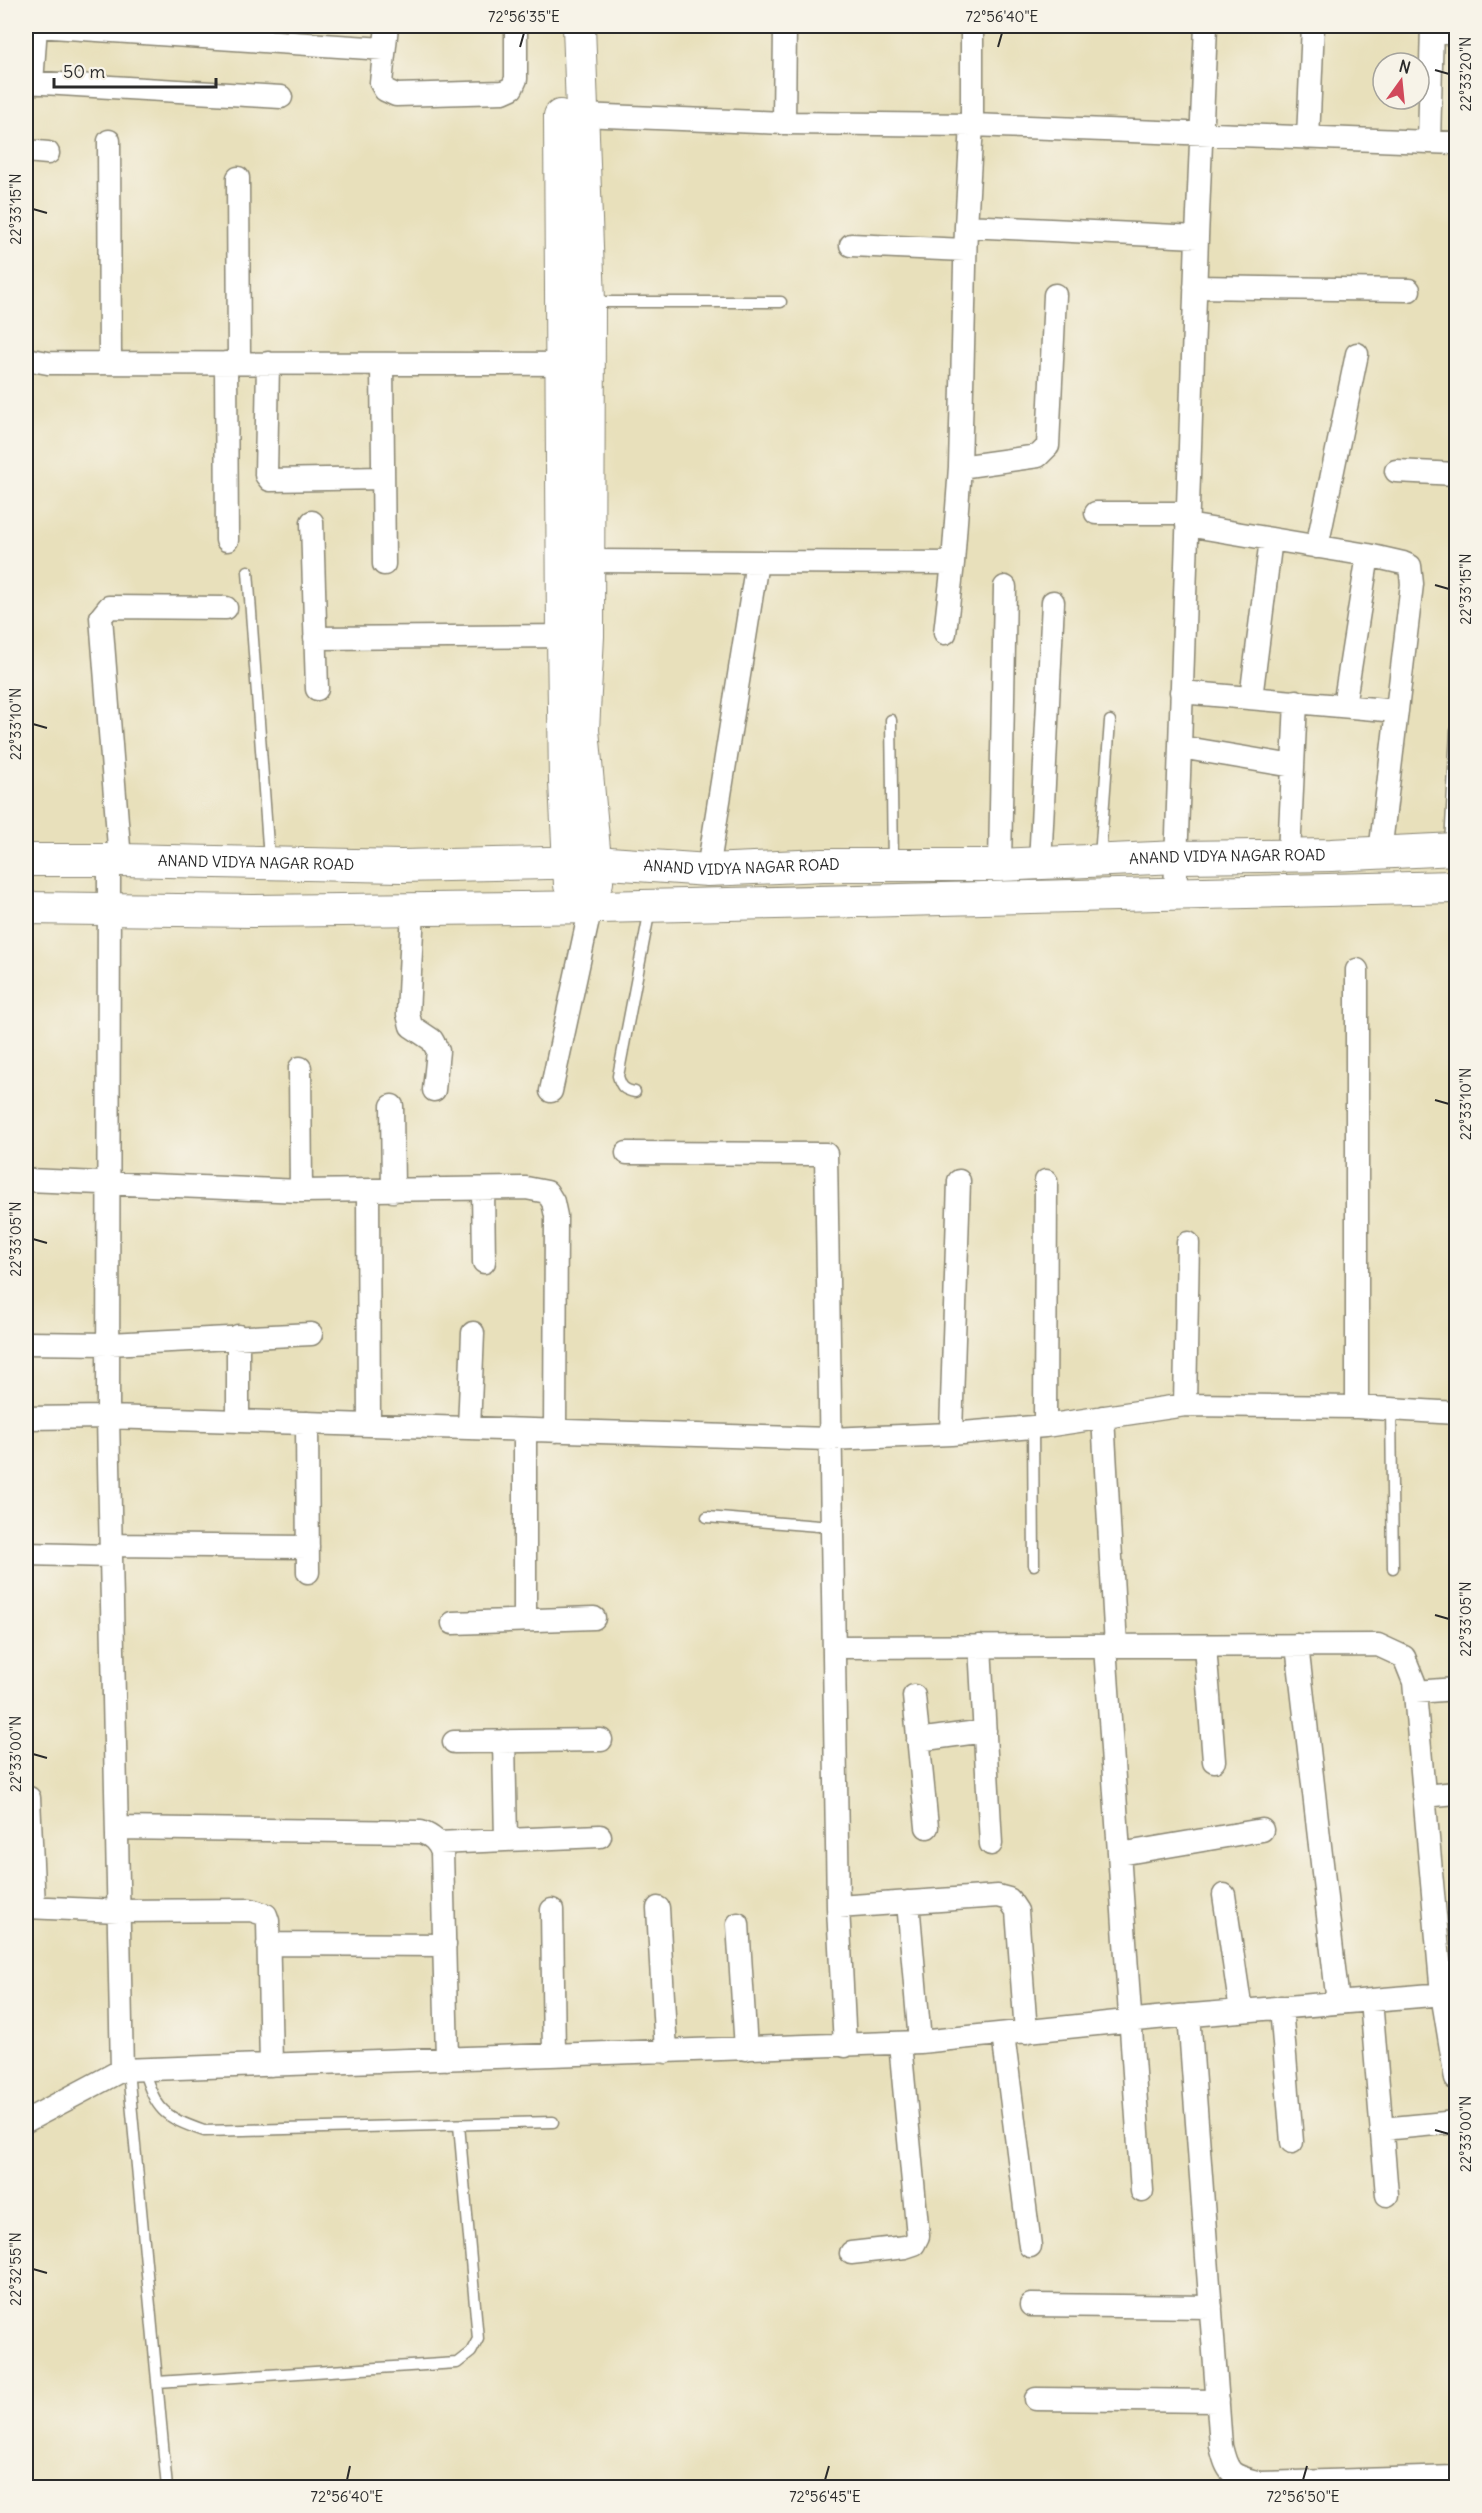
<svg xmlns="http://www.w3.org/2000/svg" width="1482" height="2513" font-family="Delius,sans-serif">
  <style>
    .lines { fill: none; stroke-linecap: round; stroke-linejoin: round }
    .lane-casing { stroke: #8a8673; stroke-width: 13 }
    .street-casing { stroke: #8a8673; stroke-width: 25 }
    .secondary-casing { stroke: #8a8673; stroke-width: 34 }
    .lane { stroke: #fff; stroke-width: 10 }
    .street { stroke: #fff; stroke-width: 22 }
    .secondary { stroke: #fff; stroke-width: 32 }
    .ticks { fill: none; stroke: #2b2b2b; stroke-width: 2 }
    .labels { text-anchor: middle; stroke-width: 6; stroke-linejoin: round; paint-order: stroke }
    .street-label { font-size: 15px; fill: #2b2b2b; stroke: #f7f3e8 }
    .neatline { fill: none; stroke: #2b2b2b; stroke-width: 2 }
    .ticks-label { font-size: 15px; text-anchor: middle; fill: #2b2b2b }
  </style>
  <rect width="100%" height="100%" fill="#f7f3e8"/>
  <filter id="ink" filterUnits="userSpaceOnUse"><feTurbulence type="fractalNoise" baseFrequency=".0167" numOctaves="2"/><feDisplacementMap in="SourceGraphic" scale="12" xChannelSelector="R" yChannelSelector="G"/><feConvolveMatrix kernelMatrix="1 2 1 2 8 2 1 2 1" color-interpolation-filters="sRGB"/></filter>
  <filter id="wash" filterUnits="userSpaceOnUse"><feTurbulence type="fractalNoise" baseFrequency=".008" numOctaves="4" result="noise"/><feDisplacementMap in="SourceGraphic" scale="24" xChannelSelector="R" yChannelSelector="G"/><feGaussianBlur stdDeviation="1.35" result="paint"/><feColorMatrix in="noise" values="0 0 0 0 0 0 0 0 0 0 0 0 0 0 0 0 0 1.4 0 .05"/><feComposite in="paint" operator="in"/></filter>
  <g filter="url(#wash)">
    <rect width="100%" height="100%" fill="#e8e0bb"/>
  </g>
  <g filter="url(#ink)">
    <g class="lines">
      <g class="lane-casing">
        <path id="lane" d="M592 302H781
          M248 571 269 859
          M891 720 893 863
          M1450 846 1456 731
          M1100 857 1110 721
          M635 1092C624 1090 621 1087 618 1076L650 909
          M1391 1409 1393 1568
          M1033 1427 1034 1565
          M707 1517 831 1527
          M143 2069C157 2111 162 2116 204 2131L553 2122
          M128 2070 167 2488
          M157 2382 457 2363 471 2352 478 2339 459 2125"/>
      </g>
      <g class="street-casing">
        <path id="street" d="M37 26 384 49
          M387 26 381 83 385 90 396 95 503 92 512 88 516 79V26
          M1432 31 1456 34
          M26 82 281 97
          M32 83 36 26
          M580 115 784 123 972 125 1456 143
          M784 123 785 26
          M1308 138 1313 26
          M109 141 110 363
          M1429 142 1432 26
          M26 151 48 153
          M238 178 239 363
          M966 226 1197 237
          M851 245 965 250
          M1195 287 1409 290
          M26 359 48 363 576 364
          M226 363 227 540
          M268 363 266 475 270 480 383 478
          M382 364 384 564
          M960 467 1038 456 1048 446 1055 295
          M1396 471 1456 474
          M1096 513H1187
          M312 522 317 689
          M1187 525 1368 555 1403 563 1410 566 1412 584 1380 853
          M1317 547 1357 354
          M588 561 953 563
          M945 633 953 563 960 467 966 226 972 125V26
          M315 638 578 636
          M1181 692 1397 711
          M1251 698 1271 539
          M1344 706 1368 555
          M1180 747 1293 766
          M1289 855 1296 701
          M109 860 108 1417 122 2070
          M120 860 101 617 109 607 226 608
          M1040 864 1053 602
          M1000 865 1005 587
          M708 870 757 562
          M1175 895 1197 237 1206 26
          M413 909 408 1014 411 1026 432 1040 438 1051 434 1090
          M1357 970V1407
          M300 1068 301 1191
          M551 1091 591 906
          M392 1106 393 1191
          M627 1153 826 1154 838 1907 845 2046
          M26 1180 301 1191 526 1188 547 1192 553 1202 556 1216 555 1431
          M483 1189 484 1262
          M368 1191 369 1425
          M238 1336V1421
          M26 1343 109 1344 311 1334
          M1185 1405 1188 1243
          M1103 1417 1116 1646
          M26 1418 108 1417 829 1439 951 1434 1045 1426 1185 1405 1357 1407 1456 1413
          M307 1423 308 1572
          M1045 1426 1046 1181
          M469 1428 473 1333
          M525 1430V1620
          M951 1434 959 1181
          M111 1545 308 1547
          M26 1554 111 1556
          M453 1623 594 1618
          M1297 1645 1338 2003
          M980 1646 991 1844
          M1105 1646 1142 2191
          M1205 1646 1214 1761
          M834 1647 1378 1645 1404 1657 1414 1682 1442 1994 1456 2079
          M1415 1692 1456 1689
          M914 1696 927 1827
          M918 1740 985 1731
          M504 1741 506 1840
          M454 1742 601 1740
          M1424 1796 1456 1793
          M29 1798 34 1907
          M117 1828 421 1832C432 1836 438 1841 442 1852L447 2059
          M438 1843 600 1836
          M1120 1854 1262 1830
          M1224 1895 1241 2011
          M908 1902 920 2042
          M26 1907 119 1911 251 1910 266 1915 268 1921 271 2065
          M838 1907 998 1896 1009 1899 1017 1911 1026 2032
          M658 1908 666 2052
          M552 1910 554 2055
          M738 1924 746 2049
          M268 1944 445 1945
          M1371 2000 1387 2195
          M1281 2007 1292 2142
          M1189 2015 1221 2446C1228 2476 1232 2475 1260 2483L1456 2477
          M1003 2034 1030 2246
          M26 2121 122 2070 920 2042 1156 2018 1456 1993
          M1382 2129 1456 2122
          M851 2253 905 2247 914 2244 918 2236 900 2043
          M1031 2305 1211 2307
          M1036 2399 1218 2401"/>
      </g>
      <g class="secondary-casing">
        <g id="secondary">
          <path d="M579 26 589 302 588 636 583 730 597 882"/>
          <path d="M560 116 563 636 565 782 570 885"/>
          <path id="s1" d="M26 860H120L401 866 595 862 708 870 823 865H1000L1178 857 1331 855 1456 849"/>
          <path d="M26 908 253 911 600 907 1456 887"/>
        </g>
      </g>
      <use href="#lane" class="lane"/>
      <use href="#street" class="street"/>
      <use href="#secondary" class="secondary"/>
    </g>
  </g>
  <path class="ticks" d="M520 47 524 33M998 47 1002 33M1435 70 1449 74M33 209 47 213M1435 585 1449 589M33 724 47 728M1435 1100 1449 1104M33 1239 47 1243M1435 1615 1449 1619M33 1754 47 1758M1435 2130 1449 2134M33 2269 47 2273M347 2480 350 2466M825 2480 829 2466M1303 2480 1307 2466"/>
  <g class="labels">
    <g class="street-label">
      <text dy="5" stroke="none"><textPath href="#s1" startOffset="1202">ANAND VIDYA NAGAR ROAD</textPath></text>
      <text dy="5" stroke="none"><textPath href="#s1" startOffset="230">ANAND VIDYA NAGAR ROAD</textPath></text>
      <text dy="5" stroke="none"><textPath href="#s1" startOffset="716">ANAND VIDYA NAGAR ROAD</textPath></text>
    </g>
  </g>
  <rect width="1482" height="2513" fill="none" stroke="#f7f3e8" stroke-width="66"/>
  <g transform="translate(1401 81) rotate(15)"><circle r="28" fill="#f7f3e8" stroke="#a5a39c" stroke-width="1.5"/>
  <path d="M0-4.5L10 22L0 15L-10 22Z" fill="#d1495b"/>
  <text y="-9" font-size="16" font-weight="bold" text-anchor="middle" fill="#2b2b2b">N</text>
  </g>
  <path d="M54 78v9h162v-9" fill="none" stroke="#2b2b2b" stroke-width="3"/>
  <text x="63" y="78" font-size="18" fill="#2b2b2b" stroke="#f7f3e8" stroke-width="4.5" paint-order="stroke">50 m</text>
  <rect x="33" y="33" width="1416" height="2447" class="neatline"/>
  <g class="ticks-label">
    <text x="524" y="22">72°56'35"E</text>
    <text x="1002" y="22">72°56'40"E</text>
    <text transform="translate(1466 74) rotate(-90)" y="5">22°33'20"N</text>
    <text transform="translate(16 209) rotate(-90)" y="5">22°33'15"N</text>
    <text transform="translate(1466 589) rotate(-90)" y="5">22°33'15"N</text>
    <text transform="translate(16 724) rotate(-90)" y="5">22°33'10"N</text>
    <text transform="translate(1466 1104) rotate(-90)" y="5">22°33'10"N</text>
    <text transform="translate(16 1239) rotate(-90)" y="5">22°33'05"N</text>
    <text transform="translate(1466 1619) rotate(-90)" y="5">22°33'05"N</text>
    <text transform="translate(16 1754) rotate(-90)" y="5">22°33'00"N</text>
    <text transform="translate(1466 2134) rotate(-90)" y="5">22°33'00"N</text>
    <text transform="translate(16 2269) rotate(-90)" y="5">22°32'55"N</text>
    <text x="347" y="2502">72°56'40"E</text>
    <text x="825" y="2502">72°56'45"E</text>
    <text x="1303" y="2502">72°56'50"E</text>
  </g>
</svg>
